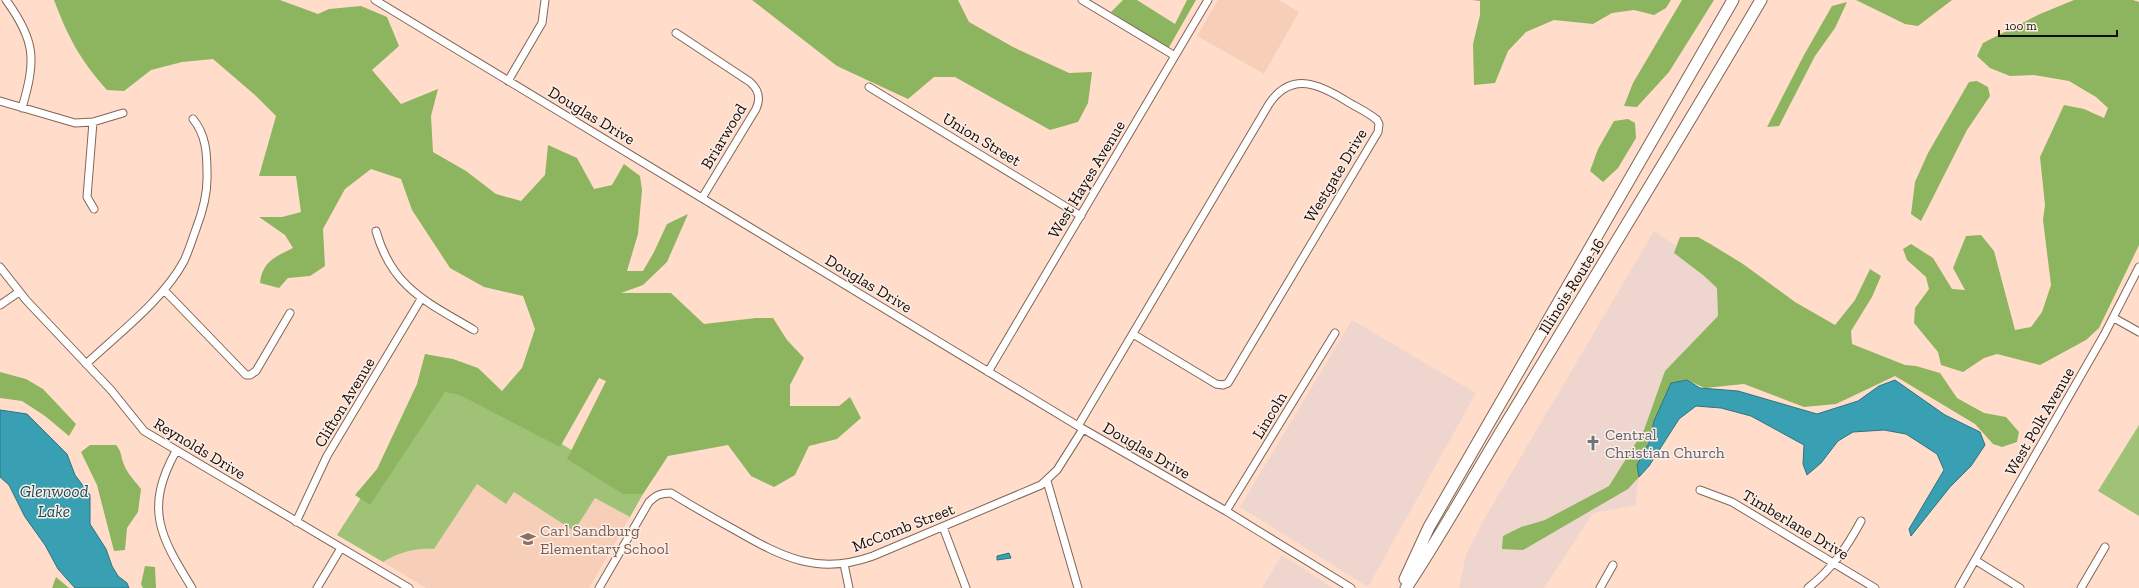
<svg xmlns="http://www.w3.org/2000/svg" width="2139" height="588" font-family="'Zilla Slab',serif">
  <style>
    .commercial { fill: #eed5ce }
    .built { fill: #f7cfb9 }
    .green { fill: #9fc277 }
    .forest { fill: #8db45f }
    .water { fill: #39a0b3; stroke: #2e737f }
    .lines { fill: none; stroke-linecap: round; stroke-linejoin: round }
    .minor-casing { stroke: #826555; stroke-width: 9 }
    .primary-casing { stroke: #826555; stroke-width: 13 }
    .minor { stroke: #fff; stroke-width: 7 }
    .primary { stroke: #fff; stroke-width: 11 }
    .labels { text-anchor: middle; stroke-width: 3; stroke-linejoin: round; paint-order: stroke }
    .street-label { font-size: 16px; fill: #150a05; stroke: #fdefe7 }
    .worship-label { font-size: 16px; fill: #5b616d; stroke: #fdefe7; text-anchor: start }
    .education-label { font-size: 16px; fill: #785e54; stroke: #fdefe7; text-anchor: start }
    .water-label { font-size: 17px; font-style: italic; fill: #154f5a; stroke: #fdefe7 }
  </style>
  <rect width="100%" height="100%" fill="#ffddca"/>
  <path class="commercial" d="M1654 231 1740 290 1687 380 1654 421 1649 443 1637 465 1639 477 1635 505 1593 513 1544 588H1459L1466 555 1486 516Z
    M1352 320 1476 393 1368 587 1240 507Z
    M1282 555 1333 588H1262Z"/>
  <path class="built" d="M1218 0H1279L1299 12 1264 74 1197 36Z
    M477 484 506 504 514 492 574 530 595 498 630 517 589 588H426L383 562 398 554 417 548 434 549Z"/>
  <path class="green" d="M443 371 643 494 630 517 595 498 574 531 514 492 506 504 477 484 434 549C415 548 400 552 383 562L337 535Z
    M2139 425V516L2098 491Z"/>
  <path class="forest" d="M54 0H280L318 14 329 9 361 6 387 17 399 46 372 70 401 104 438 89 431 116 433 152 466 171 496 194 521 201 545 175 548 145 577 158 594 189 612 185 624 164 640 176 642 190 638 234 627 271H643L654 252 667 224 688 214 667 262 643 285 621 293H671L704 324 756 318H773L787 340 804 358 790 385V406H839L850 397 861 418 837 439 809 446 795 475 774 487 751 476 728 445 668 456 643 494H623L567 459 606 381 599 378 560 447 460 395 445 392 370 505 355 495 377 469 417 384 425 354 453 359 478 368 502 391 522 368 535 329 523 296 484 287 450 268 412 210 401 179 371 169 345 189 323 229 325 266 310 276 288 278 279 288 260 283C262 261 277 256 293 248L285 235 259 217H282L301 212 296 176H259L276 116 255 95 213 59 182 62 151 70 124 91 107 90C80 60 68 37 54 0Z
    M752 0H958L969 22 1013 47 1069 73 1092 72 1088 103 1078 122 1050 130 955 77H934L908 99 837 66Z
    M1123 0H1137L1175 24 1187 0H1196L1168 49 1111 12Z
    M1472 0H1671L1666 8 1654 15 1634 10 1612 13 1593 24 1554 20 1526 32 1508 51 1495 83 1474 85 1473 44 1480 15V1Z
    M1682 0H1714L1669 72 1637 107 1624 106 1633 83Z
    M1856 0H1952L1918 26 1905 24Z
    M2074 0H2133L2139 2V245L2099 328 2086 340 2040 365 1997 354 1984 358 1963 372 1941 365 1938 352 1914 323 1915 308 1929 289 1926 277 1907 260 1903 249 1911 244 1933 258 1952 289 1965 290 1953 268 1966 236 1981 235 1994 251 2015 330 2031 327 2042 312 2051 285 2043 220 2045 205 2040 157 2064 105 2084 109 2104 118 2108 108 2096 97 2069 81 2034 75 2010 76 1990 68 1977 56 1983 43 2040 14Z
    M1847 2 1835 28 1815 56 1779 126 1767 127 1804 55 1832 6Z
    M1977 81 1988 87 1990 96 1967 130 1921 221 1911 214 1915 182 1928 153 1969 82Z
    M1628 119 1635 123 1636 138 1618 168 1603 182 1590 171 1598 149 1614 121Z
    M1680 237H1698L1712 245 1743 264 1795 302 1835 325 1855 300 1870 269 1881 276 1872 297 1851 331 1852 344 1905 365 1916 366 1940 373 1957 398 1984 413 2006 417 2019 432 2017 442 2002 447 1993 444 1975 424 1895 376 1836 404 1804 407 1744 384 1705 388 1687 380 1671 383 1654 421 1648 445 1637 465 1639 477 1628 489 1523 550 1502 549 1503 536 1521 527 1545 520 1609 486 1644 430 1665 371 1718 316 1717 288 1703 275 1674 253Z
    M0 372 26 379 43 389 76 424 69 436 45 416 22 401 0 398Z
    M90 445H116C120 450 121 453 122 459 125 471 134 480 141 489L138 512 127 528 125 550 114 551 97 485 81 452Z
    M145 566 155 567 156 588H143L141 584Z
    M56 577 69 588H52Z"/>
  <path class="water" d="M1687 380 1700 388 1738 391 1817 414 1858 401 1879 386 1895 380 1945 415 1980 432 1985 445 1971 466 1950 487 1911 536 1909 529 1944 470 1937 454 1906 434 1884 430 1853 432 1838 441 1821 463 1807 475 1803 464 1804 445 1751 416 1721 408 1696 406 1679 419 1649 466 1639 477 1637 465 1649 443 1654 421 1671 383Z
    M0 410 27 414 67 454 75 475 90 495V524L106 549 112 566 118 576 127 583 129 588H75L58 569 45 545 25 517 9 485 0 477Z
    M1009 553 1011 558 997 560V556Z"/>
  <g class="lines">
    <g class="minor-casing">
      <path id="minor" d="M6 0C36 41 36 60 22 108
        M375 0 1078 426 1226 511 1351 588
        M1082 0 1175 56
        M676 33 750 82C759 90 761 98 756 109L702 198
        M508 81 542 23 545 0
        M869 87 1081 216
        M0 101 75 123 93 122 123 113
        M93 122 87 197 94 209
        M376 231C392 288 427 302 474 330
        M0 267 26 300 111 390 144 431 409 588
        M164 290 246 375H250L256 371 290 313
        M0 305 19 292
        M2114 318 2139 332
        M86 364C119 333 163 300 184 261 189 250 192 240 196 229 203 211 208 193 207 173 207 153 206 135 193 119
        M988 372 1208 0
        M1078 426 1269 104C1292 70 1321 85 1348 102 1358 108 1369 113 1377 120L1379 124 1378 132 1228 383 1223 385 1216 384 1133 334
        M176 451C144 509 160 536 192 588
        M1047 481 1078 588
        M1700 490 1732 502 1875 588
        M1226 511 1335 333
        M296 522 327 456 421 299
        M943 527 966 588
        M1975 560 2020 588
        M844 564 849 588
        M317 588 341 548
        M599 588 649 502C656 495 661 493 671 493 692 506 713 518 735 530 782 557 818 576 873 556L1041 485 1057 470 1083 429
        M1600 588 1613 565
        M1808 588C1832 569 1847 547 1861 521
        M1959 588 2104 335 2139 267
        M2081 588 2105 547"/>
    </g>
    <g class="primary-casing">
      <path id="primary" d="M1405 579 1429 527 1733 0
        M1406 588C1443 532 1475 474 1510 417 1594 278 1679 140 1761 0"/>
    </g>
    <use href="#minor" class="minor"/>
    <use href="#primary" class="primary"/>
  </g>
  <defs>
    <g id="church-bare" transform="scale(1.2)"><path d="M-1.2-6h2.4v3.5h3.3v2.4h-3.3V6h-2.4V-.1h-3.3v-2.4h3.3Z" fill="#6b7280" stroke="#fdefe7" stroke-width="2.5" paint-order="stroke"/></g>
    <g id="school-bare" transform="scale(1.2)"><path d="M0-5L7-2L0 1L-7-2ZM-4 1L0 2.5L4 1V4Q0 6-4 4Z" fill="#8d6e63" stroke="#fdefe7" stroke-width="2.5" paint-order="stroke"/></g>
  </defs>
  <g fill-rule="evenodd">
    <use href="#church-bare" x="1593" y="443"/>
    <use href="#school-bare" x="528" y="539"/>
  </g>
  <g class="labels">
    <g class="street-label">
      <text transform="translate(592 115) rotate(31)" y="6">Douglas Drive</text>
      <text transform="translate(723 136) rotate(-59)" y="6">Briarwood</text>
      <text transform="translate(982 139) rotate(31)" y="6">Union Street</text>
      <text transform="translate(1335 175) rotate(-59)" y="6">Westgate Drive</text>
      <text transform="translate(1086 179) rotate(-59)" y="6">West Hayes Avenue</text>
      <text transform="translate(869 283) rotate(31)" y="6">Douglas Drive</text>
      <text transform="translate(1571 286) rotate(-58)" y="6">Illinois Route 16</text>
      <text transform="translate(344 402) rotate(-59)" y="6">Clifton Avenue</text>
      <text transform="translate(1269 415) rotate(-59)" y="6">Lincoln</text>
      <text transform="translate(2039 421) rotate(-60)" y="6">West Polk Avenue</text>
      <text transform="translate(200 448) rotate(31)" y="6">Reynolds Drive</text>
      <text transform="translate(1147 450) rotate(30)" y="6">Douglas Drive</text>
      <text transform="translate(1796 524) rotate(31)" y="6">Timberlane Drive</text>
      <text transform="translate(903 527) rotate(-21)" y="6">McComb Street</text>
    </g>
    <g class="worship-label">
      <text x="1605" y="440">Central<tspan x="1605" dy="18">Christian Church</tspan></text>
    </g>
    <g class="education-label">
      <text x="540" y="536">Carl Sandburg<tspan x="540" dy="18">Elementary School</tspan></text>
    </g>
    <g class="water-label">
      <text x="54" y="497">Glenwood<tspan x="54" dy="20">Lake</tspan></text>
    </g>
  </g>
  <path d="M1999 30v6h118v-6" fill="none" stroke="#150a05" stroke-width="2"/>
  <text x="2005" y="30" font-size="12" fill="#150a05" stroke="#fdefe7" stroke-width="3" paint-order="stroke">100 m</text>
</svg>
